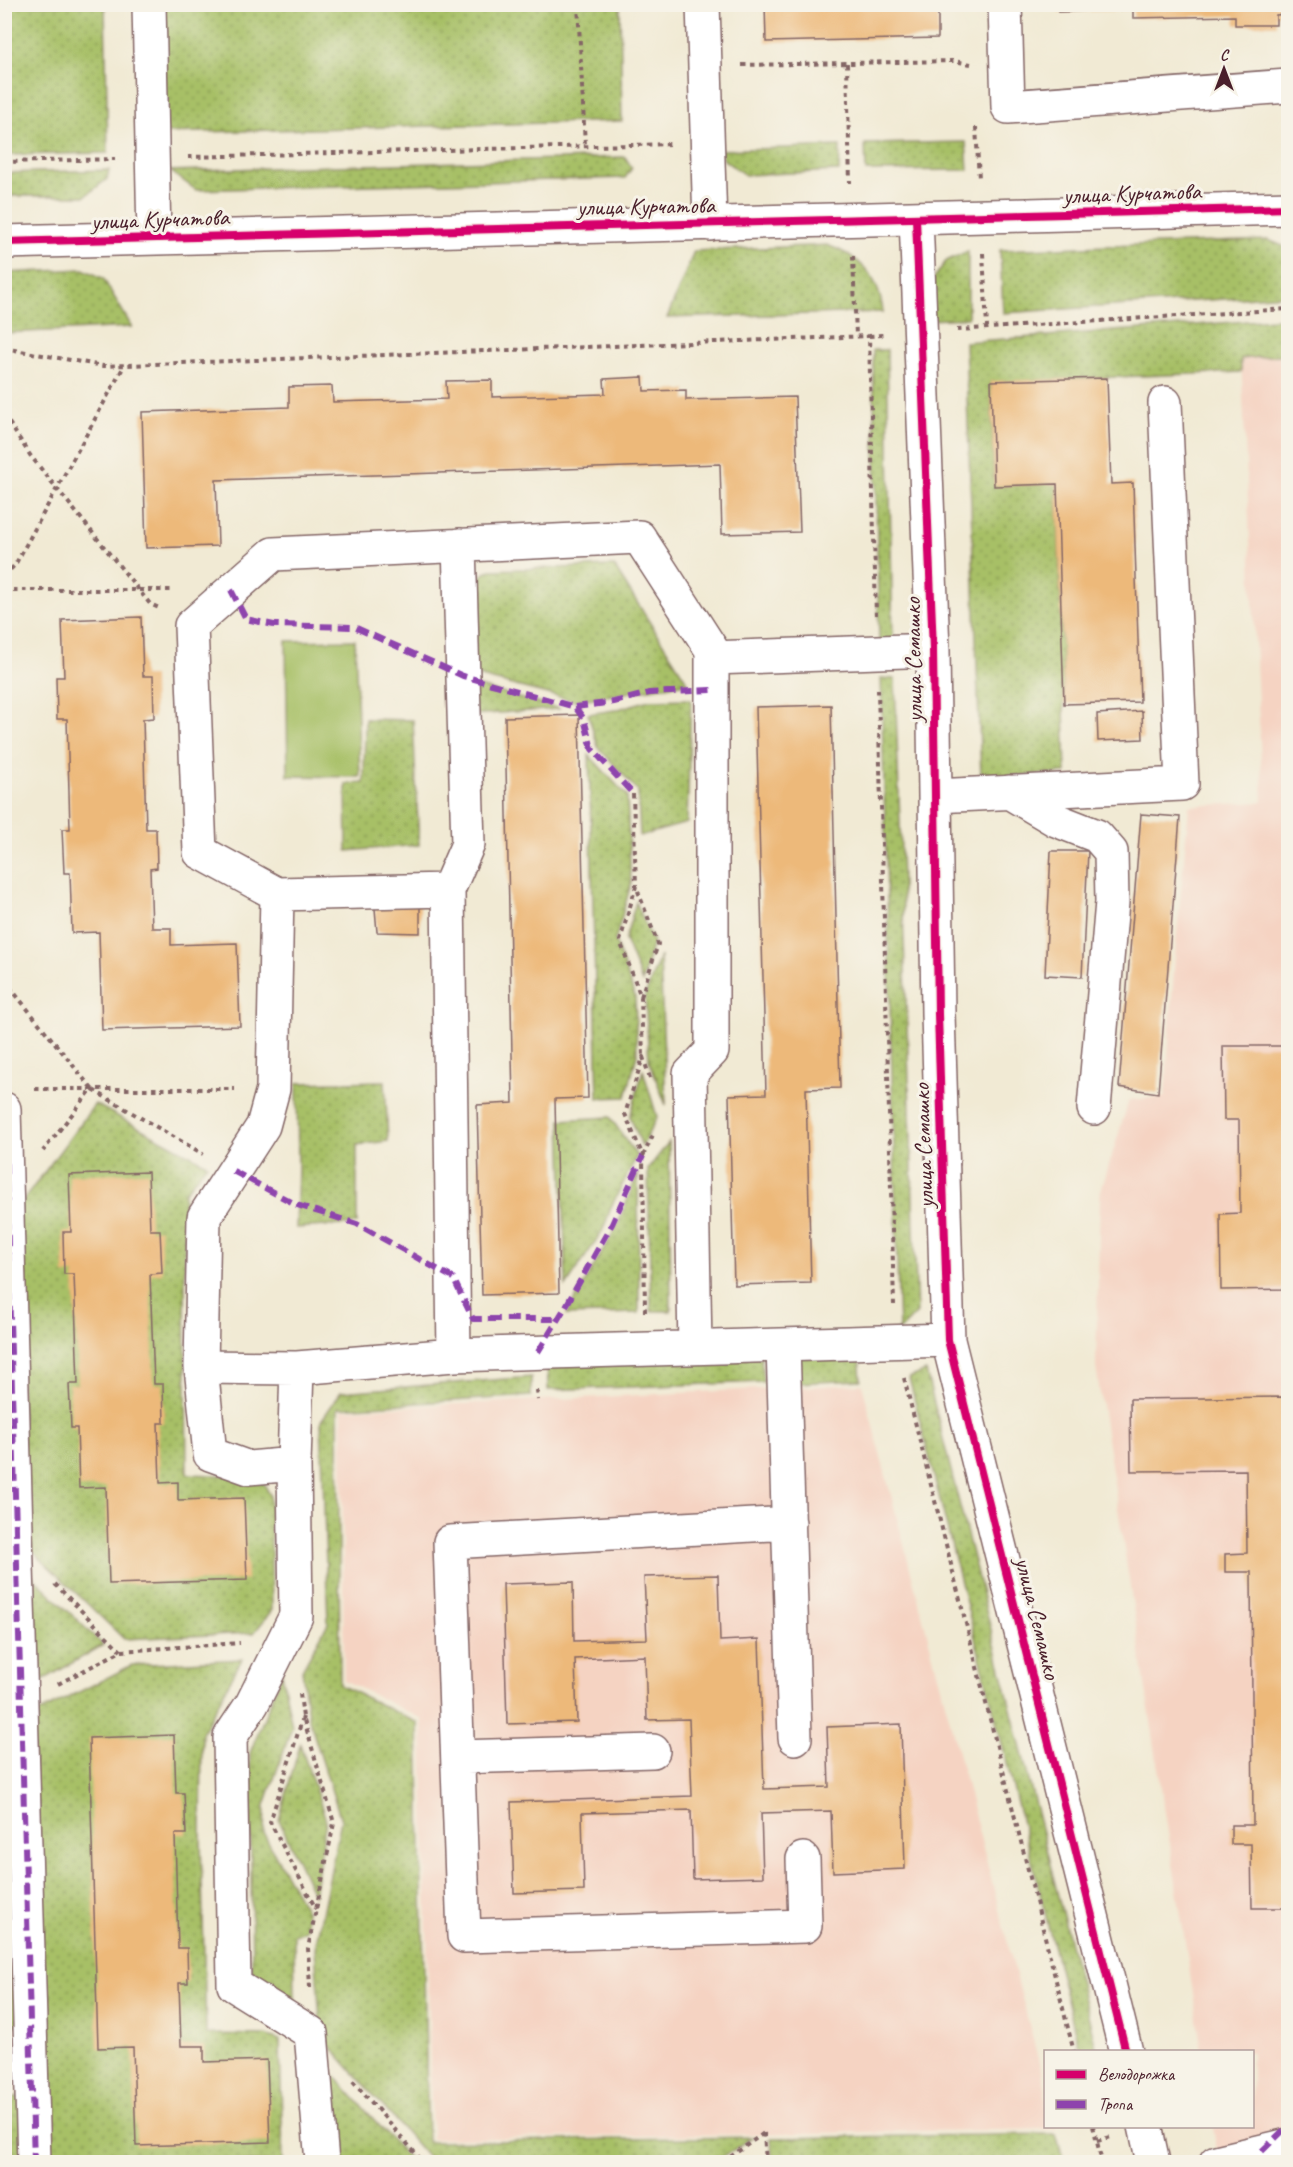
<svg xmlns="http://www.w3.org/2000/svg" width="1293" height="2167" font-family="Caveat,sans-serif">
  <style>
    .built { fill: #f5d3c2 }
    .green { fill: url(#green-dots); stroke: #787048; stroke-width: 1.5 }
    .pitch { fill: #a7c066; stroke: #787048; stroke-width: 1.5 }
    .building { fill: #edb97a }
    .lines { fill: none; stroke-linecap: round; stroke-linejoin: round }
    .minor-casing { stroke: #846666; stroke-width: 36 }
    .path { stroke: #846666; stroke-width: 4; stroke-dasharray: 4.5 4.5; stroke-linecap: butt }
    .minor { stroke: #fff; stroke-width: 33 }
    .quiet { stroke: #8e44ad; stroke-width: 6; stroke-dasharray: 12 6; stroke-linecap: butt }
    .cycleway-casing { stroke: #f7f3e8; stroke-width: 11 }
    .cycleway { stroke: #d6006c; stroke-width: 8 }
    .labels { text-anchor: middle; stroke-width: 6; stroke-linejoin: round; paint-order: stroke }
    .street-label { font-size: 24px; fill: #4a1f2b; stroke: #f7f3e8 }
  </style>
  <defs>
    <pattern id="green-dots" width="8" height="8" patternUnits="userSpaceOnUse" patternTransform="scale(1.5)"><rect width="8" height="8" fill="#a7c066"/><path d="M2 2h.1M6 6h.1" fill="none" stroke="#8a9b54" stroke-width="1.8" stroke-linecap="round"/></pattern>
  </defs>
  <rect width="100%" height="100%" fill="#f7f3e8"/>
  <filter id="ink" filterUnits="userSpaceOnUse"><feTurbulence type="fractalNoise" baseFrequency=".0167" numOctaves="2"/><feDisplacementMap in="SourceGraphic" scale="12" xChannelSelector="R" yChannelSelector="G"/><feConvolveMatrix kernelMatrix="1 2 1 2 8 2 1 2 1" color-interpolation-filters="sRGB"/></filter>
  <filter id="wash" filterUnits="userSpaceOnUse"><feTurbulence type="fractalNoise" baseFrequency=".008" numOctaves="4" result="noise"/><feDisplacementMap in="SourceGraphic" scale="24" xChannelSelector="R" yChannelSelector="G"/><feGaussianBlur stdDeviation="1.35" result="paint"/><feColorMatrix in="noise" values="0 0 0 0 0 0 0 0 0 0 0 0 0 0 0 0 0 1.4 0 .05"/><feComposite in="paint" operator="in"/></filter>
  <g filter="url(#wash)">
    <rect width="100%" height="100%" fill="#f1ead4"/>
    <path class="built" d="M1288 354V2162H1219L1213 2127 1252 2126V2052L1202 2051 1096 1367 1100 1194 1129 1100 1165 1097 1175 956 1189 806 1263 802 1241 359Z
      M862 1384 1045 2086 1046 2126 1056 2127 1057 2129 432 2139 422 1719 344 1680 342 1410Z"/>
    <path class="green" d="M4 5H105L108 153 5 155Z
      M161 5H620L622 121 164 133Z
      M966 142 968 170 866 171 865 144Z
      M840 146 839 171 745 175 724 160 720 150Z
      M625 157 632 168 625 178 196 190 170 171Z
      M109 170 107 179 85 196H5V173Z
      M1268 240 1288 248V295L1003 313 1000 250Z
      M827 245C860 256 879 276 883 312L667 318 694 251Z
      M968 251V318L928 320 932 281 946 261Z
      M83 269 103 278 132 327 5 333V273Z
      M1288 318V354L1241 359V372L991 382 994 486 1057 484 1066 773 981 777 965 342Z
      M873 350H887L893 641H879Z
      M614 566 688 683 575 701 469 674 475 580 490 570Z
      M881 678 895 679 917 1313 899 1331Z
      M469 684 560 709 470 715Z
      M691 699 687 823 640 836 638 791 598 747 588 714 615 710 649 700Z
      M365 719 413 720 419 845 347 851 346 784 364 783Z
      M589 755 627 796 631 884 615 941 635 997 637 1055 626 1097 598 1098Z
      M636 902 653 942 642 982 625 940Z
      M660 956 666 1105 649 1061 645 996Z
      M643 1070 657 1117 642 1146 630 1117Z
      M385 1081 388 1141 357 1145V1224L296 1228 298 1169 297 1083Z
      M95 1104 207 1164 184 1193 187 1474 246 1476 262 1480 270 1495 272 1610 254 1633 124 1639 25 1544 17 1209Z
      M610 1117 637 1156 612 1205 603 1230 566 1286 561 1120Z
      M669 1142 671 1311H651L648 1169Z
      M638 1173 639 1313 566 1315 617 1226Z
      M859 1354 861 1380 795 1383V1356Z
      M761 1356 763 1382 548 1390 547 1362Z
      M926 1371 1097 2051H1080L909 1378Z
      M531 1377V1396L338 1408 340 1685 418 1723 428 2142 753 2137 715 2162H432L321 2036 315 1948 341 1820 308 1716 302 1670 328 1623 321 1421 341 1392Z
      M25 1569 103 1645 31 1687Z
      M242 1659 202 1733 201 1839 206 2034 265 2035 280 2040 283 2162H45L32 1716 132 1665Z
      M282 1673 292 1727 265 1805 264 1834 306 1911V1930L294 1935 295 1999 252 1977 250 1753Z
      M300 1744 326 1820 314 1896 279 1820Z
      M4 1884H21L25 2025H5Z
      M324 2064 412 2162H331Z
      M4 2097H26L29 2162H5Z
      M1056 2134 1064 2162H772L771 2138Z"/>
    <path class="pitch" d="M355 640 360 777 288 776 286 641Z"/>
    <g id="blocks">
      <path class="building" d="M765 4H938V38L766 42Z
        M1057 4H1288V14L1276 15V25H1235V16L1133 18V10L1058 12Z
        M643 377 644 391 686 390V400L795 397 800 532 722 534 720 464 216 480 218 546 146 548 142 412 289 407V387L332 386 333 402 447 399 446 381 492 380V397L605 394 604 379Z
        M1107 378 1111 484 1133 483 1140 702 1064 704 1057 484 994 486 991 381Z
        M141 617 143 676H153L154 718 143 719 146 829H156L157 868 150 869 152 928H171V945L237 943 240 1026 102 1030 99 932 72 933 70 873H64L62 829H70L67 719H57L56 677H64L62 620Z
        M831 705 840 1088 806 1089 811 1283 734 1285 729 1095 766 1094 756 707Z
        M1142 711 1143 739 1098 741 1097 714Z
        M579 715 588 1098 555 1099 559 1293 482 1295 477 1105 513 1103 505 717Z
        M1141 814 1180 817 1158 1093 1119 1087Z
        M1051 851H1088L1082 977 1045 975Z
        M420 896V933L377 932 374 897Z
        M1223 1046H1288V1289L1221 1290 1220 1214 1240 1213 1239 1120H1224Z
        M148 1172 150 1230H160L162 1273 150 1274 154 1384H163L164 1423H158L160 1483 178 1482V1500L244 1498 247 1580 109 1584 106 1487 79 1488 77 1428H71L69 1384H78L74 1274H64L63 1232H71L69 1175Z
        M1288 1397V1908H1252L1251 1844H1231V1825H1253L1251 1572H1225V1554L1247 1553 1246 1470 1131 1471 1130 1399Z
        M718 1575 720 1641 759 1639 764 1789 829 1787 827 1727 901 1724 905 1869 833 1872 831 1811 761 1813 763 1877 693 1879 691 1810 582 1813 584 1891 514 1893 511 1802 692 1796 689 1719 647 1720 645 1656 575 1659 577 1722 507 1724 503 1584 573 1582 574 1641 647 1639 644 1577Z
        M174 1735 176 1793H184L186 1834H175L178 1948H187L188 1983H179L181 2046H204V2062L267 2060 270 2142 136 2146 133 2047 98 2048 89 1738Z"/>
    </g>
  </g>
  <g filter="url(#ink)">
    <use href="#blocks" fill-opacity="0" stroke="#846666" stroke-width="1.5"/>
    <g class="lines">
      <g class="minor-casing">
        <path id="minor" d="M149 4 154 238
          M703 4 710 224
          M1005 4 1008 107 1288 86
          M916 218 933 650 938 1014 948 1340 1126 2052
          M4 242 1288 208
          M712 658 933 650
          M1009 792 1056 820 1097 836 1111 852 1112 902 1094 1108
          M935 796 1182 784 1165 403
          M448 890 468 844 459 545
          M277 894 448 890 454 1355
          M4 1109 34 2162
          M783 1346 795 1738
          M201 1367 297 1368
          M294 1464 249 1468 210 1454 201 1367 204 1217 263 1126 273 1089 277 894 200 852 191 626 273 554 639 537 712 650V1051L690 1074 695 1347
          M789 1523 450 1542 464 1936 805 1926 803 1859
          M458 1757 653 1751
          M1145 2126 1153 2162
          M322 2162 311 2033 234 1985 230 1737 252 1704 296 1616 294 1464 297 1368 454 1355 948 1340
          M1216 2162 1288 2145"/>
      </g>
      <path class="path" d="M578 4 585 146
        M847 63 850 183
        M742 65 954 61 971 64
        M976 127 979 179
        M188 157 670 144
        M4 162 115 159
        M983 253 987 327
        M853 256 856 336
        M957 330 1288 309
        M869 336 883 335
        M4 348 103 366 869 336 876 615
        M4 415 30 455 150 604 159 608
        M4 576 15 565 124 366
        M4 590H175
        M878 689 894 1305
        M633 794 636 886
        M4 980 92 1089 43 1151
        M641 997 658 944 636 886 620 941 641 997 643 1057
        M35 1089H235
        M93 1090 203 1154
        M643 1156 653 1135
        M645 1312 643 1156 625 1114 643 1057 651 1081
        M904 1378 1074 2052
        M537 1390 538 1400
        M55 1584 121 1651
        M58 1684 121 1651 240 1643
        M300 1694 303 1717 334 1823 308 1948 310 1988
        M303 1717 270 1822 316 1909
        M353 2081 423 2162
        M1093 2126 1102 2162
        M764 2133 766 2162
        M1097 2141 1111 2137
        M723 2162 764 2133"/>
      <use href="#minor" class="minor"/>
      <path class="quiet" d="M231 590 246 619 274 625 354 627 463 676 575 707 584 719 592 749 633 794
        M575 707 614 702 649 693 712 690
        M4 1109 34 2162
        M233 1171 297 1205 357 1224 453 1278 473 1319H559
        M538 1352 566 1306 612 1224 643 1156
        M1262 2151 1288 2126"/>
      <g class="cycleway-casing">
        <path id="cycleway" d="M916 218 933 650 938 1014 948 1340 1126 2052
          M4 242 1288 208"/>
      </g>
      <use href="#cycleway" class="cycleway"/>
    </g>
  </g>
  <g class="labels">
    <g class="street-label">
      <text transform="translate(1132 193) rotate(-2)" y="8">улица Курчатова</text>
      <text transform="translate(646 206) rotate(-1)" y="8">улица Курчатова</text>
      <text transform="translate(160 219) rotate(-2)" y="8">улица Курчатова</text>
      <text transform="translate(913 660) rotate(-91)" y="8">улица Семашко</text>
      <text transform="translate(923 1146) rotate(-92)" y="8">улица Семашко</text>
      <text transform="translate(1038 1618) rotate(76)" y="8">улица Семашко</text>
    </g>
  </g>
  <rect width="1293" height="2167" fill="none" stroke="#f7f3e8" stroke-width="24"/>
  <rect x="1044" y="2050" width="210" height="78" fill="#f7f3e8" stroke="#b29e9c" stroke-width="1.5"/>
  <rect x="1056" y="2070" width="30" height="9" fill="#d6006c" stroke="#b29e9c" stroke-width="1.5"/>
  <text x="1098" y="2080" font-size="18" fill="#4a1f2b">Велодорожка</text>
  <rect x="1056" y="2100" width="30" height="9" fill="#8e44ad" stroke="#b29e9c" stroke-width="1.5"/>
  <text x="1098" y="2110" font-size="18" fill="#4a1f2b">Тропа</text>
  <g transform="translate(1224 69)" stroke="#f7f3e8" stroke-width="4.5" paint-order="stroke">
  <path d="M0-4.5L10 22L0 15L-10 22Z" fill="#4a1f2b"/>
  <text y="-9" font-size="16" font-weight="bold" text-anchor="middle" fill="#4a1f2b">С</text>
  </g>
</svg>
